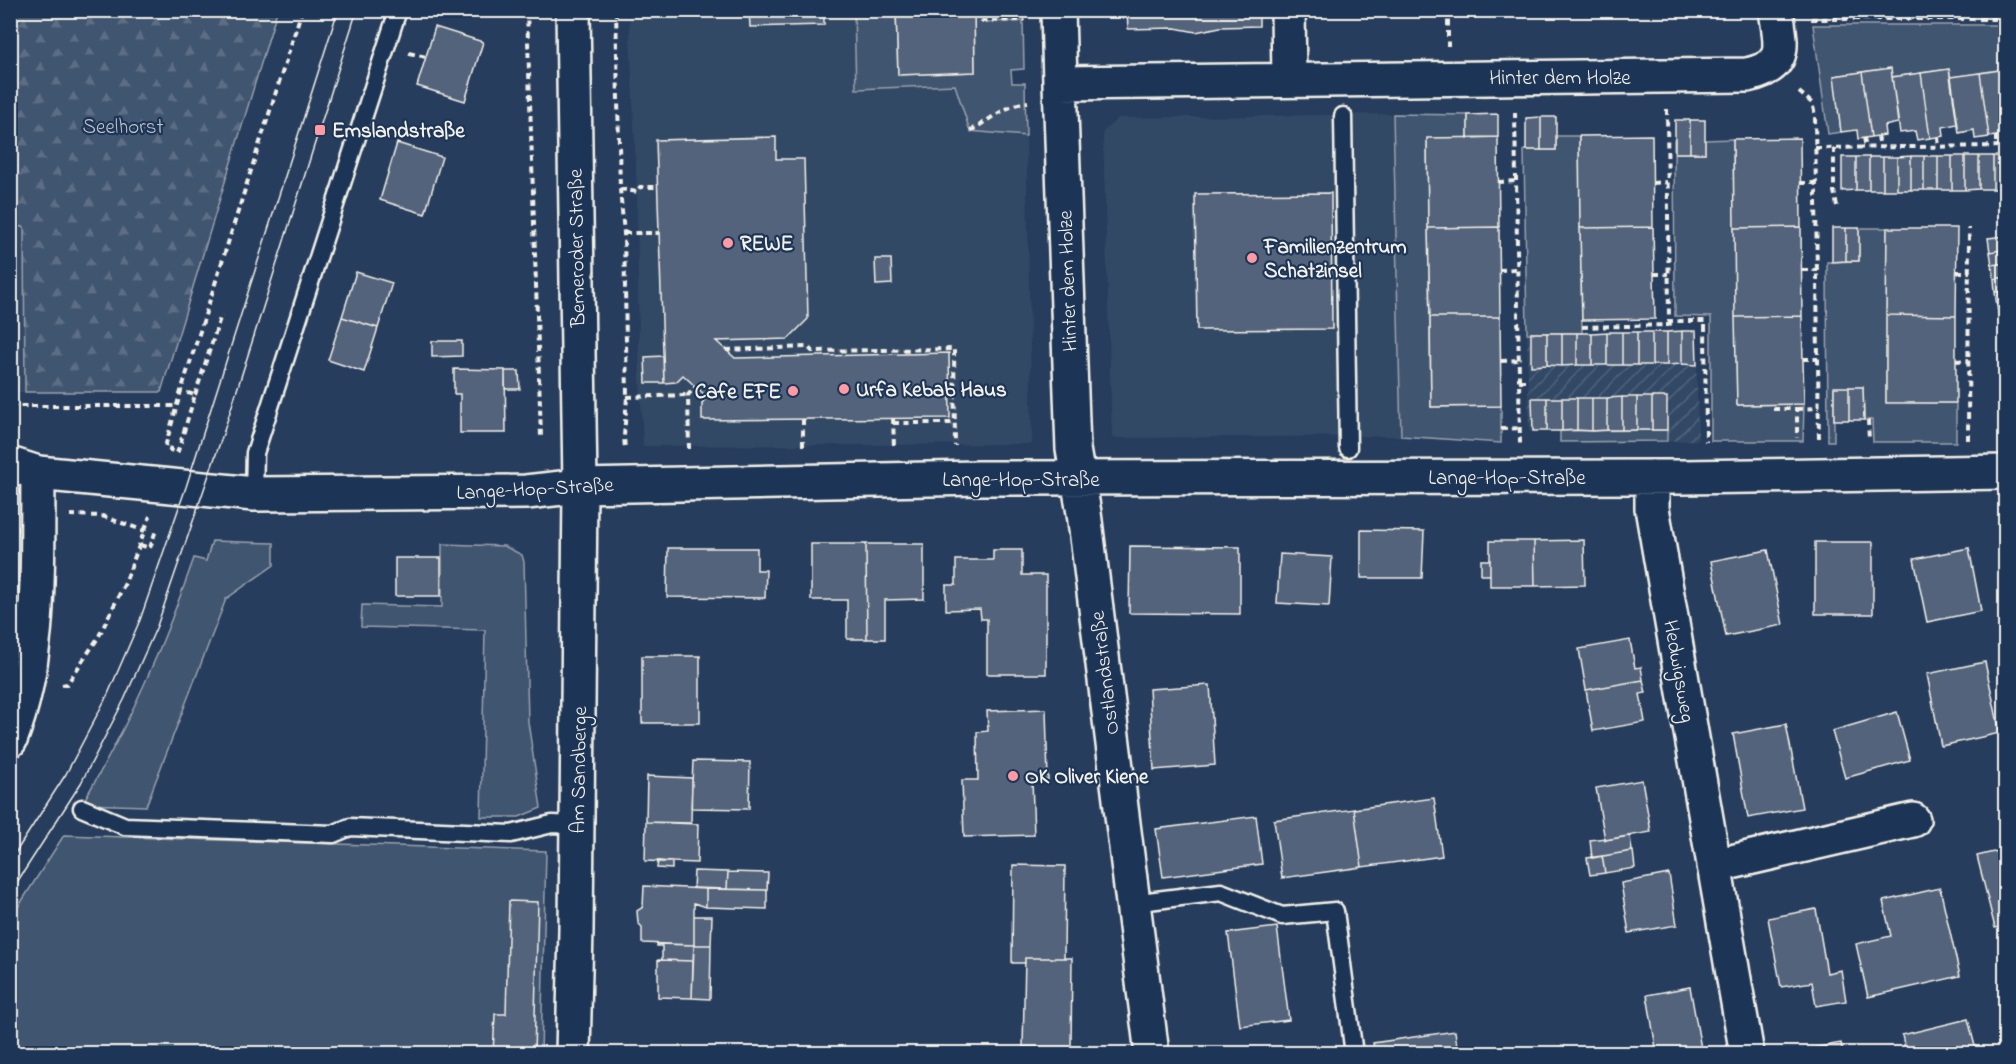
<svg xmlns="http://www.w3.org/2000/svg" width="2016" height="1064" font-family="'Indie Flower',sans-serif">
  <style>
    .built { fill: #334966 }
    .industrial { fill: url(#industrial-furrows) }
    .green { fill: #40546f; stroke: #9aa2ac; stroke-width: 1.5 }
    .forest { fill: url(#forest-firs); stroke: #9aa2ac; stroke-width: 1.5 }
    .building { fill: #52647b; stroke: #f4f1e8; stroke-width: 1.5 }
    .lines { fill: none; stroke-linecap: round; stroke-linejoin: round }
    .service-casing { stroke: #f4f1e8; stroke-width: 21 }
    .minor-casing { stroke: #f4f1e8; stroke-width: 38 }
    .tertiary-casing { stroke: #f4f1e8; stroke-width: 38 }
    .secondary-casing { stroke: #f4f1e8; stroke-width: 38 }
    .path { stroke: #f4f1e8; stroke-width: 4; stroke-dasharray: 6 4.5; stroke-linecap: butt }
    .service { stroke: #1d3557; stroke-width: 16 }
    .minor { stroke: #1d3557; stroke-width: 33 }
    .tertiary { stroke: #1d3557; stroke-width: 33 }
    .secondary { stroke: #1d3557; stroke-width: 33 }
    .tram { stroke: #f4f1e8; stroke-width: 1.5 }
    .poi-dot { fill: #ff9aa2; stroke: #1d3557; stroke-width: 2 }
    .labels { text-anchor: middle; stroke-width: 4.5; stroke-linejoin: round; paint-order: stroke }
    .street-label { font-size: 21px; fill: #f4f1e8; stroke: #1d3557 }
    .park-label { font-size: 21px; fill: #bec2c4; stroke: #1d3557 }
    .poi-label { font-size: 21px; font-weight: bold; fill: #f4f1e8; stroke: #1d3557; text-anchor: start }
  </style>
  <defs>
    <pattern id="industrial-furrows" width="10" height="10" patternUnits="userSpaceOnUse" patternTransform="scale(1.5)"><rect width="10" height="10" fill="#334966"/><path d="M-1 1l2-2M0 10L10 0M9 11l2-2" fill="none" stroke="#51647c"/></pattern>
    <pattern id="forest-firs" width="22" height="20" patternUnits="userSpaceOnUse" patternTransform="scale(1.5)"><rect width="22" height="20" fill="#40546f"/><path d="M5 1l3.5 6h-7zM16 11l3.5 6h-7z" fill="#5c6d84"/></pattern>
  </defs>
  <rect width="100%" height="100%" fill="#263d5d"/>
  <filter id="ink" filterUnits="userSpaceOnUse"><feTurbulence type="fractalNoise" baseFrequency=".0167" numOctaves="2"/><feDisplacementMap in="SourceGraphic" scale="12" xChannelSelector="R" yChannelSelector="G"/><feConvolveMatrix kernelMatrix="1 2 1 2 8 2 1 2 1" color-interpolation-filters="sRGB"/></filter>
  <g filter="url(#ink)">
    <path class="built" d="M629 11H854L856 89 1025 83 1032 444 643 446 639 354 637 192Z
      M1393 114 1401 436 1112 438 1103 132 1118 118Z
      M10 226H24L25 392H11Z"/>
    <path class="industrial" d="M1696 331 1698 440 1667 441V430L1529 431 1527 333Z"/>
    <path class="green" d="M854 11H896L898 75 975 72 974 11H981L982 22 1023 21 1024 69 1011 70 1012 83H1025L1026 136 970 131 955 85 856 89Z
      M1813 25H2005V69L1951 77 1949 69 1892 77 1890 68 1834 76 1841 132 1828 134Z
      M1393 114 1468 115V138L1427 139 1431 407 1501 406V443L1401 436Z
      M1556 136H1579L1582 333H1527L1524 150H1556Z
      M1733 139 1737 405 1804 404 1803 441H1711V317L1675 316 1674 140H1675L1676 153H1705V140Z
      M1859 228H1887L1886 402 1956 403V442H1873L1872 420H1864L1863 387 1834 388V441H1828L1827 262 1859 261Z
      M1667 430V441L1560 442V431H1562Z
      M212 541 274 543V565L226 599 146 806 82 804C130 723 163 647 194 558L206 561Z
      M442 544 504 546 522 555 524 562 528 722 541 808 519 817H481L485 630 361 627 362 605 442 607Z
      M64 835 546 851 541 1053 11 1054V918Z"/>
    <path class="forest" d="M10 11H277L161 392H25L24 227 10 226Z"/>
    <path class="building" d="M749 10H824V25L750 27Z
      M896 10H974L975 72 898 75Z
      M1127 10H1259V26L1220 27 1196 32 1175 28 1128 29Z
      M435 27 483 42 465 101 417 86Z
      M1891 68 1898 123 1884 126 1885 135 1871 137 1862 72Z
      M1949 69 1957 124 1943 127 1944 136 1930 138 1921 73Z
      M2006 69V126H2001L2003 135 1989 137 1980 73Z
      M1862 72 1871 137 1858 139 1857 130 1841 132 1834 76Z
      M1921 73 1930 138 1917 140 1915 131 1900 133 1892 77Z
      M1980 73 1989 137 1975 139 1974 130 1959 133 1951 77Z
      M1498 114V137L1468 138V115Z
      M1541 117V150H1526V118Z
      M1541 117H1556V150H1541Z
      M1675 120H1690V153H1675Z
      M1690 120H1705V153H1690Z
      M1652 135 1653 227 1580 228 1579 136Z
      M776 137V159H804L808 319 788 339 716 341 735 358 949 353 950 418 702 420V403L707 397 683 375 676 382 664 383 656 140Z
      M1498 137 1499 227 1428 228 1427 138Z
      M1800 138 1801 227 1734 228 1733 139Z
      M397 143 442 157 425 214 380 200Z
      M1911 156H1924V190H1911Z
      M1911 156V190H1897V157Z
      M1924 156H1938V190H1924Z
      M1938 156H1952V190H1938Z
      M1952 156H1965V190H1952Z
      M1965 156H1979V189L1965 190Z
      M1979 156H1993V189H1979Z
      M1993 156H2006V189H1993Z
      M1842 157H1856V190L1842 191Z
      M1856 157H1869V190H1856Z
      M1869 157H1883V190H1869Z
      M1883 157H1897V190H1883Z
      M1331 193 1332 329 1197 330 1195 194Z
      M1499 227 1500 317H1430L1428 228Z
      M1653 227 1655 319 1582 320 1580 228Z
      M1801 227 1802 316 1735 317 1734 228Z
      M1832 228H1846V261L1832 262Z
      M1846 228H1859V261H1846Z
      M1887 228H1957L1956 316 1886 315Z
      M2006 236V249L1990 252 1988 238Z
      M2006 249V263L1992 265 1990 252Z
      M875 259H891L892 284 876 285Z
      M2006 263V277L1994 279 1992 265Z
      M356 272 392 283 378 328 342 317Z
      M2006 277V291L1995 292 1994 279Z
      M2006 291V305L1997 306 1995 292Z
      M2006 305V318L1999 319 1997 306Z
      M1886 315 1956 316V403H1886Z
      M1802 316 1804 404 1737 405 1735 317Z
      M342 317 378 328 364 372 328 360Z
      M1430 317H1500L1501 406 1431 407Z
      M1682 331H1696L1697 365 1682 364Z
      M1682 331V364L1667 365V332Z
      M1607 332H1622V365H1607Z
      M1607 332V365H1592V333Z
      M1622 332H1637V365H1622Z
      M1637 332H1652V365H1637Z
      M1652 332H1667V365H1652Z
      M1531 333H1547V365L1531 366Z
      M1547 333H1562V366L1547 365Z
      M1562 333H1577V365L1562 366Z
      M1577 333H1592V365H1577Z
      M432 341H462V356L432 357Z
      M663 356 664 383H646L645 357Z
      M454 369 505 370 506 433H460V394H454Z
      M505 371H519L520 389H505Z
      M1834 387H1849V420H1834Z
      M1849 387H1863L1864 420H1849Z
      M1622 397V430H1607V398Z
      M1622 397H1637V430H1622Z
      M1637 397H1652V430H1637Z
      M1652 397H1667V430H1652Z
      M1532 398H1547V431H1533Z
      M1547 398H1562V431H1547Z
      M1562 398H1577V430L1562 431Z
      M1577 398H1592V431L1577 430Z
      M1592 398H1607V430L1592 431Z
      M1361 530 1424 531 1422 578H1361Z
      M1584 540 1585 585 1535 586 1534 541Z
      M1490 541H1534L1535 586H1490Z
      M1815 542H1873V614H1815Z
      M811 544H866L867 639H847V600H811Z
      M866 544H924V599L885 600V639H867Z
      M1130 546 1240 547V614L1129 613Z
      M668 548H757V570H766L765 598 667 597Z
      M1969 548 1981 611 1927 622 1914 559Z
      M993 550H1022V575H1046V674H987V619H981L980 609 946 610V585H956V560H993Z
      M1768 550 1783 625 1726 636 1711 561Z
      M1280 554 1332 557 1329 606 1277 603Z
      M395 558H441V596H395Z
      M1481 560H1490V575H1481Z
      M1630 640 1635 668 1641 667 1643 680 1586 690 1579 649Z
      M642 656H700V723H642Z
      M1985 662 2000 733 1941 746 1927 674Z
      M1643 680 1646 693 1640 694 1645 722 1593 731 1586 690Z
      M1210 685 1215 765 1154 770 1149 689Z
      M1046 709 1048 780H1032L1034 835 964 837 962 780H978L977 732 988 731 987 711Z
      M1897 712 1910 760 1845 778 1832 731Z
      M1786 724 1802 808 1748 818 1733 734Z
      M693 761 750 762 749 809 691 808Z
      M647 776 692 778 691 823 646 822Z
      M1642 780 1651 832 1605 840 1596 788Z
      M1434 798 1442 856 1362 867 1354 809Z
      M1354 809 1362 867 1282 878 1274 820Z
      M1256 816 1262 864 1163 877 1156 829Z
      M646 822 698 824 697 863 645 861Z
      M1630 836 1632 851 1592 858 1590 840 1605 838V840Z
      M2006 849V926L1995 928 1977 856Z
      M1633 851 1635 868 1605 873 1602 856Z
      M1602 856 1605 873 1590 875 1587 858Z
      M658 861 672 862V869L657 868Z
      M1013 865 1065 866 1064 958H1025V963H1012Z
      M694 871 728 872 727 889 693 888Z
      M728 872 768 873 767 890 727 889Z
      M1669 874 1677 925 1629 933 1621 883Z
      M644 886 706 889V907L694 903V945L642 943V927L638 923 637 911 643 907Z
      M1940 888 1960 976 1868 997 1856 944 1891 936 1883 901Z
      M706 889 767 890V909L706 907Z
      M509 901 538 902 534 1054H493L495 1014H506Z
      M1816 909 1827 973 1841 970 1846 1001 1816 1006 1812 982 1781 987 1768 918Z
      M694 916H712L711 945H694Z
      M1277 927 1289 1020 1240 1026 1228 933Z
      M657 944 694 945 693 961 662 960V946H657Z
      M694 945H711L710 999 692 998Z
      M1025 958H1072L1071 1047H1023Z
      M658 960 693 961 692 998 658 997Z
      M1690 987 1702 1054H1657L1647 995Z
      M1968 1019 1977 1054H1906L1902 1035Z
      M1455 1031 1458 1054H1375L1373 1043Z
      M1841 1043 1843 1054H1808V1049Z"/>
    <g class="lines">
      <g class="service-casing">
        <path id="service" d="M1343 116 1348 448
          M254 494 255 453 398 10
          M82 808 125 826 333 834 350 827 511 834 552 824 577 825
          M1132 903 1221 892 1282 916 1335 911 1354 1054"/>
      </g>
      <g class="minor-casing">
        <path id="minor" d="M1058 10 1060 83 1747 75C1789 66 1781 46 1776 10
          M1288 10 1289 80
          M1060 83 1073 449 1084 513 1152 1054
          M1652 477V508L1747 1054
          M580 486 979 478 1682 477 2006 472
          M10 740C43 655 37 563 38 473
          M1714 866 1913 820"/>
      </g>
      <g class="tertiary-casing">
        <path id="tertiary" d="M10 464 38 473 254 494 526 492 580 486"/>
      </g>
      <g class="secondary-casing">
        <path id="secondary" d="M573 10 580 486 576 930 573 1054"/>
      </g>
      <path class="path" d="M527 10 541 437
        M616 10 620 189 624 233 627 397 624 436 625 450
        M982 10V21L1025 20
        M1448 10V46
        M1846 10 1847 19
        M1860 10 1861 20
        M1904 10 1905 19
        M1920 10 1921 19
        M1963 10 1964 19
        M1977 10 1978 19
        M1811 19H2006
        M409 53 426 57
        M1799 92 1812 103 1815 115 1819 442
        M1667 109 1669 321H1705L1706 442
        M1515 112 1520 444
        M970 131C990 120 1005 105 1028 102
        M1878 136 1880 147
        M1996 136V146
        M1938 137 1939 147
        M1864 138 1866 147
        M1815 148 2006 146
        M1834 148V191L1837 206
        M1498 182 1516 181
        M1653 183 1667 182
        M1800 183H1816
        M620 189 637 192 640 187H658
        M624 233H659
        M1499 270 1517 269
        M1802 270H1818
        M1957 272H1970
        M1654 274H1668
        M1582 327 1668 325 1673 322
        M726 350 808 347 812 351 954 349 955 446
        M1803 359H1818
        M1501 361 1518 360
        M1956 361 1969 360
        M1519 381H1528
        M195 395 221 315
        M627 397 688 395
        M10 406H177
        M1773 409H1797V438
        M1797 409 1819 408
        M893 418 894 447
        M803 419V448
        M1868 420 1869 440
        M893 423H955
        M1501 429 1520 428
        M1968 440 1969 228
        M689 449 688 395 696 386
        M176 450 178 451 195 395 181 391
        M170 452 171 449 165 447 181 391 302 10
        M70 515 102 516 145 531
        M140 545 150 548 156 530
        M62 685 67 684 98 638 125 583 150 516"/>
      <use href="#service" class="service"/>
      <use href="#minor" class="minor"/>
      <use href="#tertiary" class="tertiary"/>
      <use href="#secondary" class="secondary"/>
      <path class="tram" d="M10 861 66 774 108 694 140 620 186 487 338 10
        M10 893 81 783 124 700 157 626 223 434 357 10"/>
    </g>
  </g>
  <g class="poi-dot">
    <rect x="314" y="124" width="12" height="12" rx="3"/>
    <circle cx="728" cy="243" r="6"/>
    <circle cx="1252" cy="258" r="6"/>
    <circle cx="844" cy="389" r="6"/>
    <circle cx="793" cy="391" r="6"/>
    <circle cx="1013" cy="776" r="6"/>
  </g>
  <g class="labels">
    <g class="street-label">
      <text x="1560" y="84">Hinter dem Holze</text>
      <text transform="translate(576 248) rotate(-91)" y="7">Bemeroder Straße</text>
      <text transform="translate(1067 281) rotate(-92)" y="7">Hinter dem Holze</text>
      <text x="1507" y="484">Lange-Hop-Straße</text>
      <text x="1021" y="486">Lange-Hop-Straße</text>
      <text transform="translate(535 488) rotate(-3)" y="7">Lange-Hop-Straße</text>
      <text transform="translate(1680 671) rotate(80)" y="7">Hedwigsweg</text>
      <text transform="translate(1104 673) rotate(-97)" y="7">Ostlandstraße</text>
      <text transform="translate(578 770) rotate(-89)" y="7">Am Sandberge</text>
    </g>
    <g class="park-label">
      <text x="123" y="133">Seelhorst</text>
    </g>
    <g class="poi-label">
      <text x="332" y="137">Emslandstraße</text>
      <text x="740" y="250">REWE</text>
      <text x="1264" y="253">Familienzentrum<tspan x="1264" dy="24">Schatzinsel</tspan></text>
      <text x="856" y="396">Urfa Kebab Haus</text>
      <text x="781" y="398" text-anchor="end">Cafe EFE</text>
      <text x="1025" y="783">OK Oliver Kiene</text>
    </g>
  </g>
  <rect width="2016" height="1064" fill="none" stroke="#1d3557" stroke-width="36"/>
  <rect x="18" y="18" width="1980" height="1028" fill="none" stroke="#f4f1e8" stroke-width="2" filter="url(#ink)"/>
</svg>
